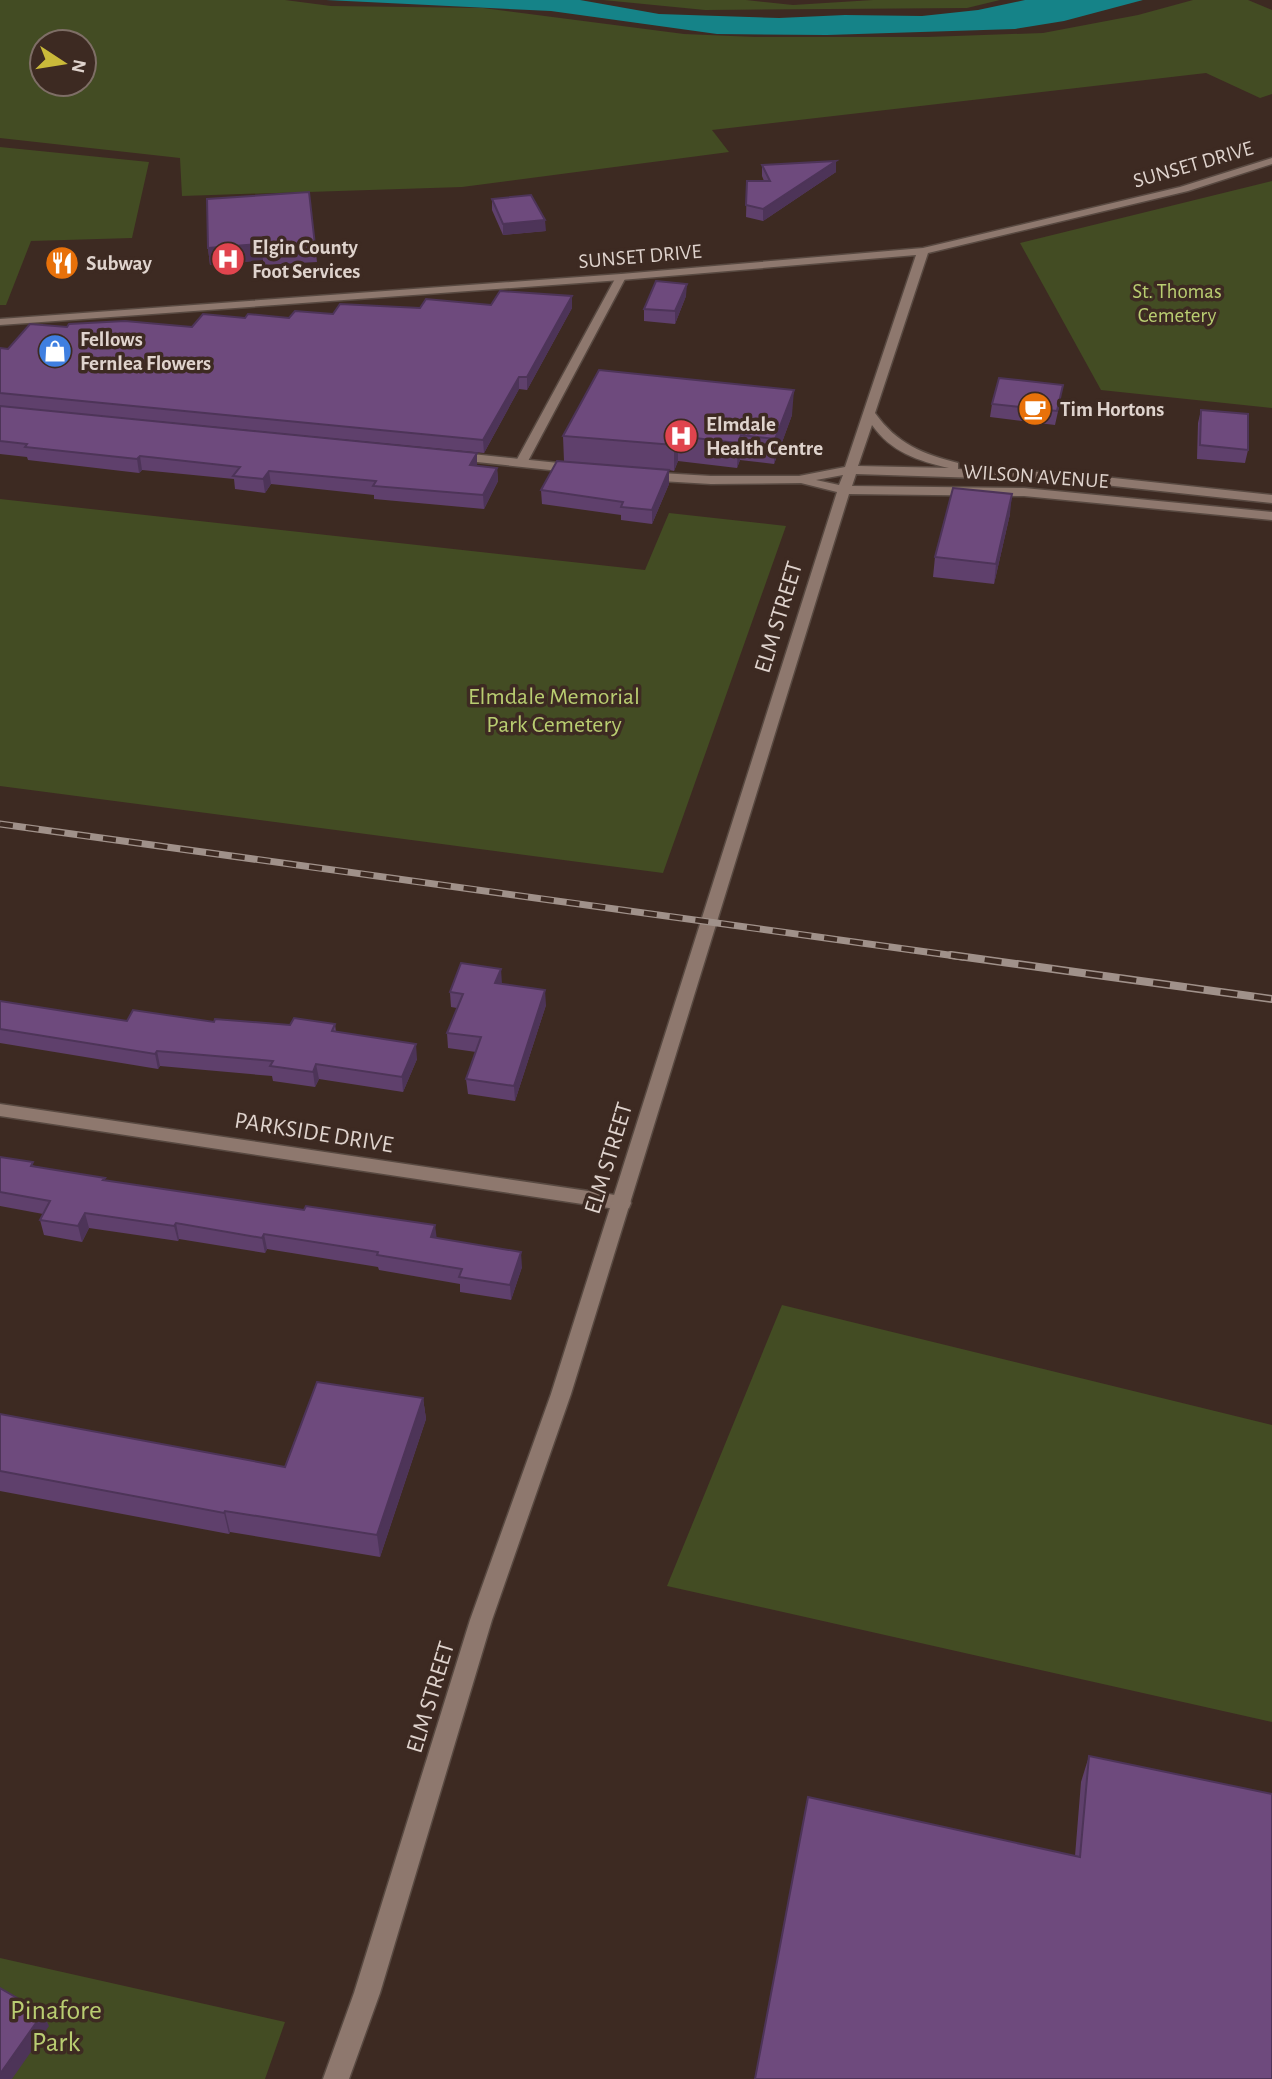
<svg xmlns="http://www.w3.org/2000/svg" width="1272" height="2079" font-family="'Alegreya Sans',sans-serif">
  <style>
    .green { fill: #434c23; fill-rule: evenodd }
    .water { fill: #158388 }
    .lines { fill: none; stroke-linecap: round; stroke-linejoin: round }
    .street-casing { stroke: #584941; stroke-width: 3 }
    .secondary-casing { stroke: #584941; stroke-width: 3 }
    .street { fill: #8e786e; fill-rule: evenodd }
    .secondary { fill: #8e786e; fill-rule: evenodd }
    .rail-far1-casing { stroke: #a0918a; stroke-width: 7 }
    .rail-casing { stroke: #a0918a; stroke-width: 8 }
    .rail-far1 { stroke: #3d2a22; stroke-width: 4.5; stroke-dasharray: 13; stroke-linecap: butt }
    .rail { stroke: #3d2a22; stroke-width: 5; stroke-dasharray: 17; stroke-linecap: butt }
    .wall { fill: #5f406c }
    .shaded-wall { fill: #4d3458 }
    .building { fill: #6e4a7d; stroke: #4d3458; stroke-width: 2 }
    .labels { text-anchor: middle; stroke-width: 7; stroke-linejoin: round; paint-order: stroke }
    .far-street-label { font-size: 21px; fill: #dfd3cd; stroke: #3d2a22 }
    .far-poi-label { font-size: 21px; font-weight: bold; fill: #dfd3cd; stroke: #3d2a22; text-anchor: start }
    .far-park-label { font-size: 21px; fill: #b9cd71; stroke: #3d2a22 }
    .street-label { font-size: 24px; fill: #dfd3cd; stroke: #3d2a22 }
    .park-label { font-size: 24px; fill: #b9cd71; stroke: #3d2a22 }
    .near-park-label { font-size: 28px; fill: #b9cd71; stroke: #3d2a22 }
  </style>
  <rect width="100%" height="100%" fill="#3d2a22"/>
  <path class="green" d="M0 0H285L331 6 483 8 684 34 755 37H927L1043 33 1138 15 1193 0H1248L1272 10V94L1260 98 1206 73 712 130 729 152 462 187 182 196 180 158 0 138ZM42 42H84V84H42Z
    M603 0H746L793 5 873 0H1000L967 8 705 10Z
    M0 147 149 162 132 238 31 241 6 305H0Z
    M1272 181V408L1101 390 1020 243Z
    M0 499 645 570 669 513 786 526 663 873 0 786Z
    M782 1305 1272 1425V1722L667 1586Z
    M0 1958 285 2022 265 2079H0Z"/>
  <path class="water" d="M326 0H580L659 14 779 18 845 15 922 16 978 10 1025 0H1143L1064 21 1015 29 827 35 717 34 551 11Z"/>
  <g class="lines">
    <g class="street-casing">
      <path id="street" d="M621 274 626 277 527 463 525 466H517L515 463 616 277Z
        M0 1104 622 1196 629 1198 631 1203 629 1208 622 1210 0 1116Z"/>
    </g>
    <g class="secondary-casing">
      <path id="secondary" d="M1272 158V164L1188 191 928 253 875 413C897 444 923 454 958 463V469L1067 473 1272 495V503L1067 481 856 474 852 486 1024 488 1272 512V520L1024 496 849 494 571 1394 492 1620 380 1993 349 2079H323L354 1993 470 1620 551 1394 837 492 801 483 711 484 644 480 638 476 644 472 711 476H799L845 467 916 255 621 280 0 325V319L621 274 923 248 1180 187ZM872 425C891 452 918 461 949 468L858 466ZM843 475 839 485 816 480Z
        M453 452 578 465 584 469 578 473 449 459V453Z"/>
    </g>
    <use href="#street" class="street"/>
    <use href="#secondary" class="secondary"/>
    <g class="rail-far1-casing">
      <path id="rail-far1" d="M0 824 963 957"/>
    </g>
    <g class="rail-casing">
      <path id="rail" d="M951 955 1272 999"/>
    </g>
    <use href="#rail-far1" class="rail-far1"/>
    <use href="#rail" class="rail"/>
  </g>
  <path class="wall" d="M762 165 836 172 763 221 746 217 747 181H764L762 176Z
    M309 192 317 262 263 265V260L210 265 208 248Z
    M492 199 546 231 503 235 492 210Z
    M686 296 675 324 644 321V309Z
    M491 305 572 308 527 390 519 389 484 453 0 406V348L8 349 67 327H192L245 318H289L420 308Z
    M1061 398 1055 425 990 417 992 404Z
    M0 406 497 468 498 481 484 509 374 499V495L271 484 265 493 235 489 234 479 142 470 139 473 28 460 27 457 0 454Z
    M1201 410 1248 450 1245 463 1197 459 1198 423Z
    M792 415 774 464 740 460 737 468 678 461 674 471 669 470V484L652 524 621 520V515L542 504 541 490 564 461 563 436Z
    M1010 514 994 584 933 577 935 557Z
    M502 984 546 1005 515 1101 468 1094 466 1079 476 1052 448 1048 447 1033 457 1008 451 1007 450 992Z
    M0 1001 127 1021 290 1025 335 1024 336 1032 417 1059 403 1092 319 1079 315 1087 273 1081 272 1076 160 1066 158 1069 0 1043Z
    M0 1157 35 1166 105 1180 436 1238 522 1267 511 1300 460 1292V1284L379 1270 378 1267 267 1249 265 1253 179 1239 178 1241 89 1228 82 1242 44 1235 40 1220 43 1214 0 1206Z
    M423 1398 426 1419 380 1557 230 1532 229 1534 0 1491V1414L285 1467Z
    M1089 1756 1272 2079 1075 1856 1081 1782Z"/>
  <path class="shaded-wall" d="M836 161V172L763 221V209Z
    M545 220 546 231 503 235V224Z
    M261 244 263 260 210 265 208 248Z
    M687 284 686 296 675 324V311Z
    M572 296V308L527 390V377Z
    M519 377V389L484 453 483 440Z
    M794 390 792 415 774 464 775 439Z
    M741 435 740 460 737 468 738 443Z
    M678 436V461L674 471V445Z
    M477 453V466L470 465Z
    M140 456 142 470 139 473 137 459Z
    M497 468 498 481 484 509 483 495Z
    M669 470V484L652 524V510Z
    M269 471 271 484 265 493 263 479Z
    M1012 494 1010 514 994 584 996 564Z
    M501 969 502 984 495 983Z
    M545 990 546 1005 515 1101 514 1086Z
    M416 1044 417 1059 403 1092 402 1077Z
    M157 1051 160 1066 158 1069 155 1054Z
    M316 1064 319 1079 315 1087 313 1072Z
    M85 1213 89 1228 82 1242 78 1226Z
    M176 1223 179 1239 178 1241 174 1226Z
    M435 1225 437 1240 431 1237Z
    M264 1234 267 1249 265 1253 262 1238Z
    M521 1252 522 1267 511 1300 510 1285Z
    M423 1398 426 1419 380 1557 377 1535Z
    M225 1511 230 1532 229 1534 224 1513Z
    M43 2013 49 2026 12 2079H0V2074Z"/>
  <path class="building" d="M836 161 763 209 746 205 747 181H770L762 165Z
    M309 192 315 245 261 249V244L208 248 207 199Z
    M531 195 545 220 503 224 492 199Z
    M656 281 687 284 675 311 644 309Z
    M500 291 572 296 527 377H519L483 440 0 393V348L8 349 30 324 67 327 69 324 125 321 192 327 203 314 245 318 248 314 289 318 295 311 333 314 340 304 420 308 426 299 491 305Z
    M599 370 794 390 775 439 741 435 738 443 678 436 674 445 563 436Z
    M999 378 1063 385 1057 411 992 404Z
    M0 406 477 453 470 465 497 468 483 495 373 486 376 481 269 471 263 479 233 476 240 467 140 456 137 459 25 447 27 444 0 441Z
    M1201 410 1248 414V450L1200 445Z
    M557 461 669 470 652 510 621 507 623 502 541 490Z
    M953 488 1012 494 996 564 935 557Z
    M461 963 501 969 495 983 545 990 514 1086 466 1079 481 1037 447 1033 463 994 450 992Z
    M0 1001 127 1021 133 1010 214 1022 215 1019 290 1025 294 1018 335 1024 332 1031 416 1044 402 1077 316 1064 313 1072 270 1066 273 1061 157 1051 155 1054 0 1029Z
    M0 1157 33 1162 31 1166 105 1178 103 1180 304 1210 306 1206 435 1225 431 1237 521 1252 510 1285 459 1277 462 1269 377 1255 378 1252 264 1234 262 1238 176 1223 174 1226 85 1213 78 1226 40 1220 50 1201 0 1192Z
    M317 1382 423 1398 377 1535 225 1511 224 1513 0 1471V1414L285 1467Z
    M1089 1756 1272 1794V2079H755L808 1797 1080 1857Z
    M0 1988 43 2013 0 2074Z"/>
  <defs>
    <g id="hospital-disc" transform="scale(1.75)"><circle r="9.5" fill="#e0444e" stroke="#3d2a22"/><path d="M-5-5h3v3.5h4V-5h3V5h-3V1.5h-4V5h-3Z" fill="#fff"/></g>
    <g id="restaurant-disc" transform="scale(1.75)"><circle r="9.5" fill="#e8710a" stroke="#3d2a22"/><path d="M-5-6h1v4h1v-4h1v4h1v-4h1v5L-1.5 .5V6h-2V.5L-5-1ZM5-6V6H3V1.5H1.5Q1.5-4 5-6Z" fill="#fff"/></g>
    <g id="shop-disc" transform="scale(1.75)"><circle r="9.5" fill="#3f7fe0" stroke="#3d2a22"/><path d="M-5-2.5h2.3a2.7 3.5 0 0 1 5.4 0H5L5.5 6h-11ZM-1.5-2.5h3a1.5 2.3 0 0 0-3 0Z" fill="#fff"/></g>
    <g id="cafe-disc" transform="scale(1.75)"><circle r="9.5" fill="#e8710a" stroke="#3d2a22"/><path d="M-5.5-4.5H6V0H3Q3 3.5 0 3.5H-2.5Q-5.5 3.5-5.5 0ZM3-3.2v2h1.7v-2ZM-6 4.5H4V6H-6Z" fill="#fff"/></g>
  </defs>
  <g fill-rule="evenodd">
    <use href="#hospital-disc" x="228" y="259"/>
    <use href="#restaurant-disc" x="62" y="263"/>
    <use href="#shop-disc" x="55" y="351"/>
    <use href="#cafe-disc" x="1035" y="409"/>
    <use href="#hospital-disc" x="681" y="436"/>
  </g>
  <g class="labels">
    <g class="far-street-label">
      <text transform="translate(1193 164) rotate(-16)" y="7">SUNSET DRIVE</text>
      <text transform="translate(640 256) rotate(-5)" y="7">SUNSET DRIVE</text>
      <text transform="translate(1036 476) rotate(4)" y="7">WILSON AVENUE</text>
    </g>
    <g class="far-poi-label">
      <text x="252" y="254">Elgin County<tspan x="252" dy="24">Foot Services</tspan></text>
      <text x="86" y="270">Subway</text>
      <text x="80" y="346">Fellows<tspan x="80" dy="24">Fernlea Flowers</tspan></text>
      <text x="1060" y="416">Tim Hortons</text>
      <text x="706" y="431">Elmdale<tspan x="706" dy="24">Health Centre</tspan></text>
    </g>
    <g class="far-park-label">
      <text x="1177" y="298">St. Thomas<tspan x="1177" dy="24">Cemetery</tspan></text>
    </g>
    <g class="street-label">
      <text transform="translate(778 617) rotate(-73)" y="8">ELM STREET</text>
      <text transform="translate(314 1132) rotate(9)" y="8">PARKSIDE DRIVE</text>
      <text transform="translate(608 1158) rotate(-73)" y="8">ELM STREET</text>
      <text transform="translate(430 1697) rotate(-73)" y="8">ELM STREET</text>
    </g>
    <g class="park-label">
      <text x="554" y="704">Elmdale Memorial<tspan x="554" dy="28">Park Cemetery</tspan></text>
    </g>
    <g class="near-park-label">
      <text x="56" y="2019">Pinafore<tspan x="56" dy="32">Park</tspan></text>
    </g>
  </g>
  <g transform="translate(63 63) rotate(102)"><circle r="33" fill="#3d2a22" stroke="#7e6e66" stroke-width="2"/>
  <path d="M0-5L12 26L0 18L-12 26Z" fill="#caba3a"/>
  <text y="-10" font-size="19" font-weight="bold" text-anchor="middle" fill="#dfd3cd">N</text>
  </g>
</svg>
